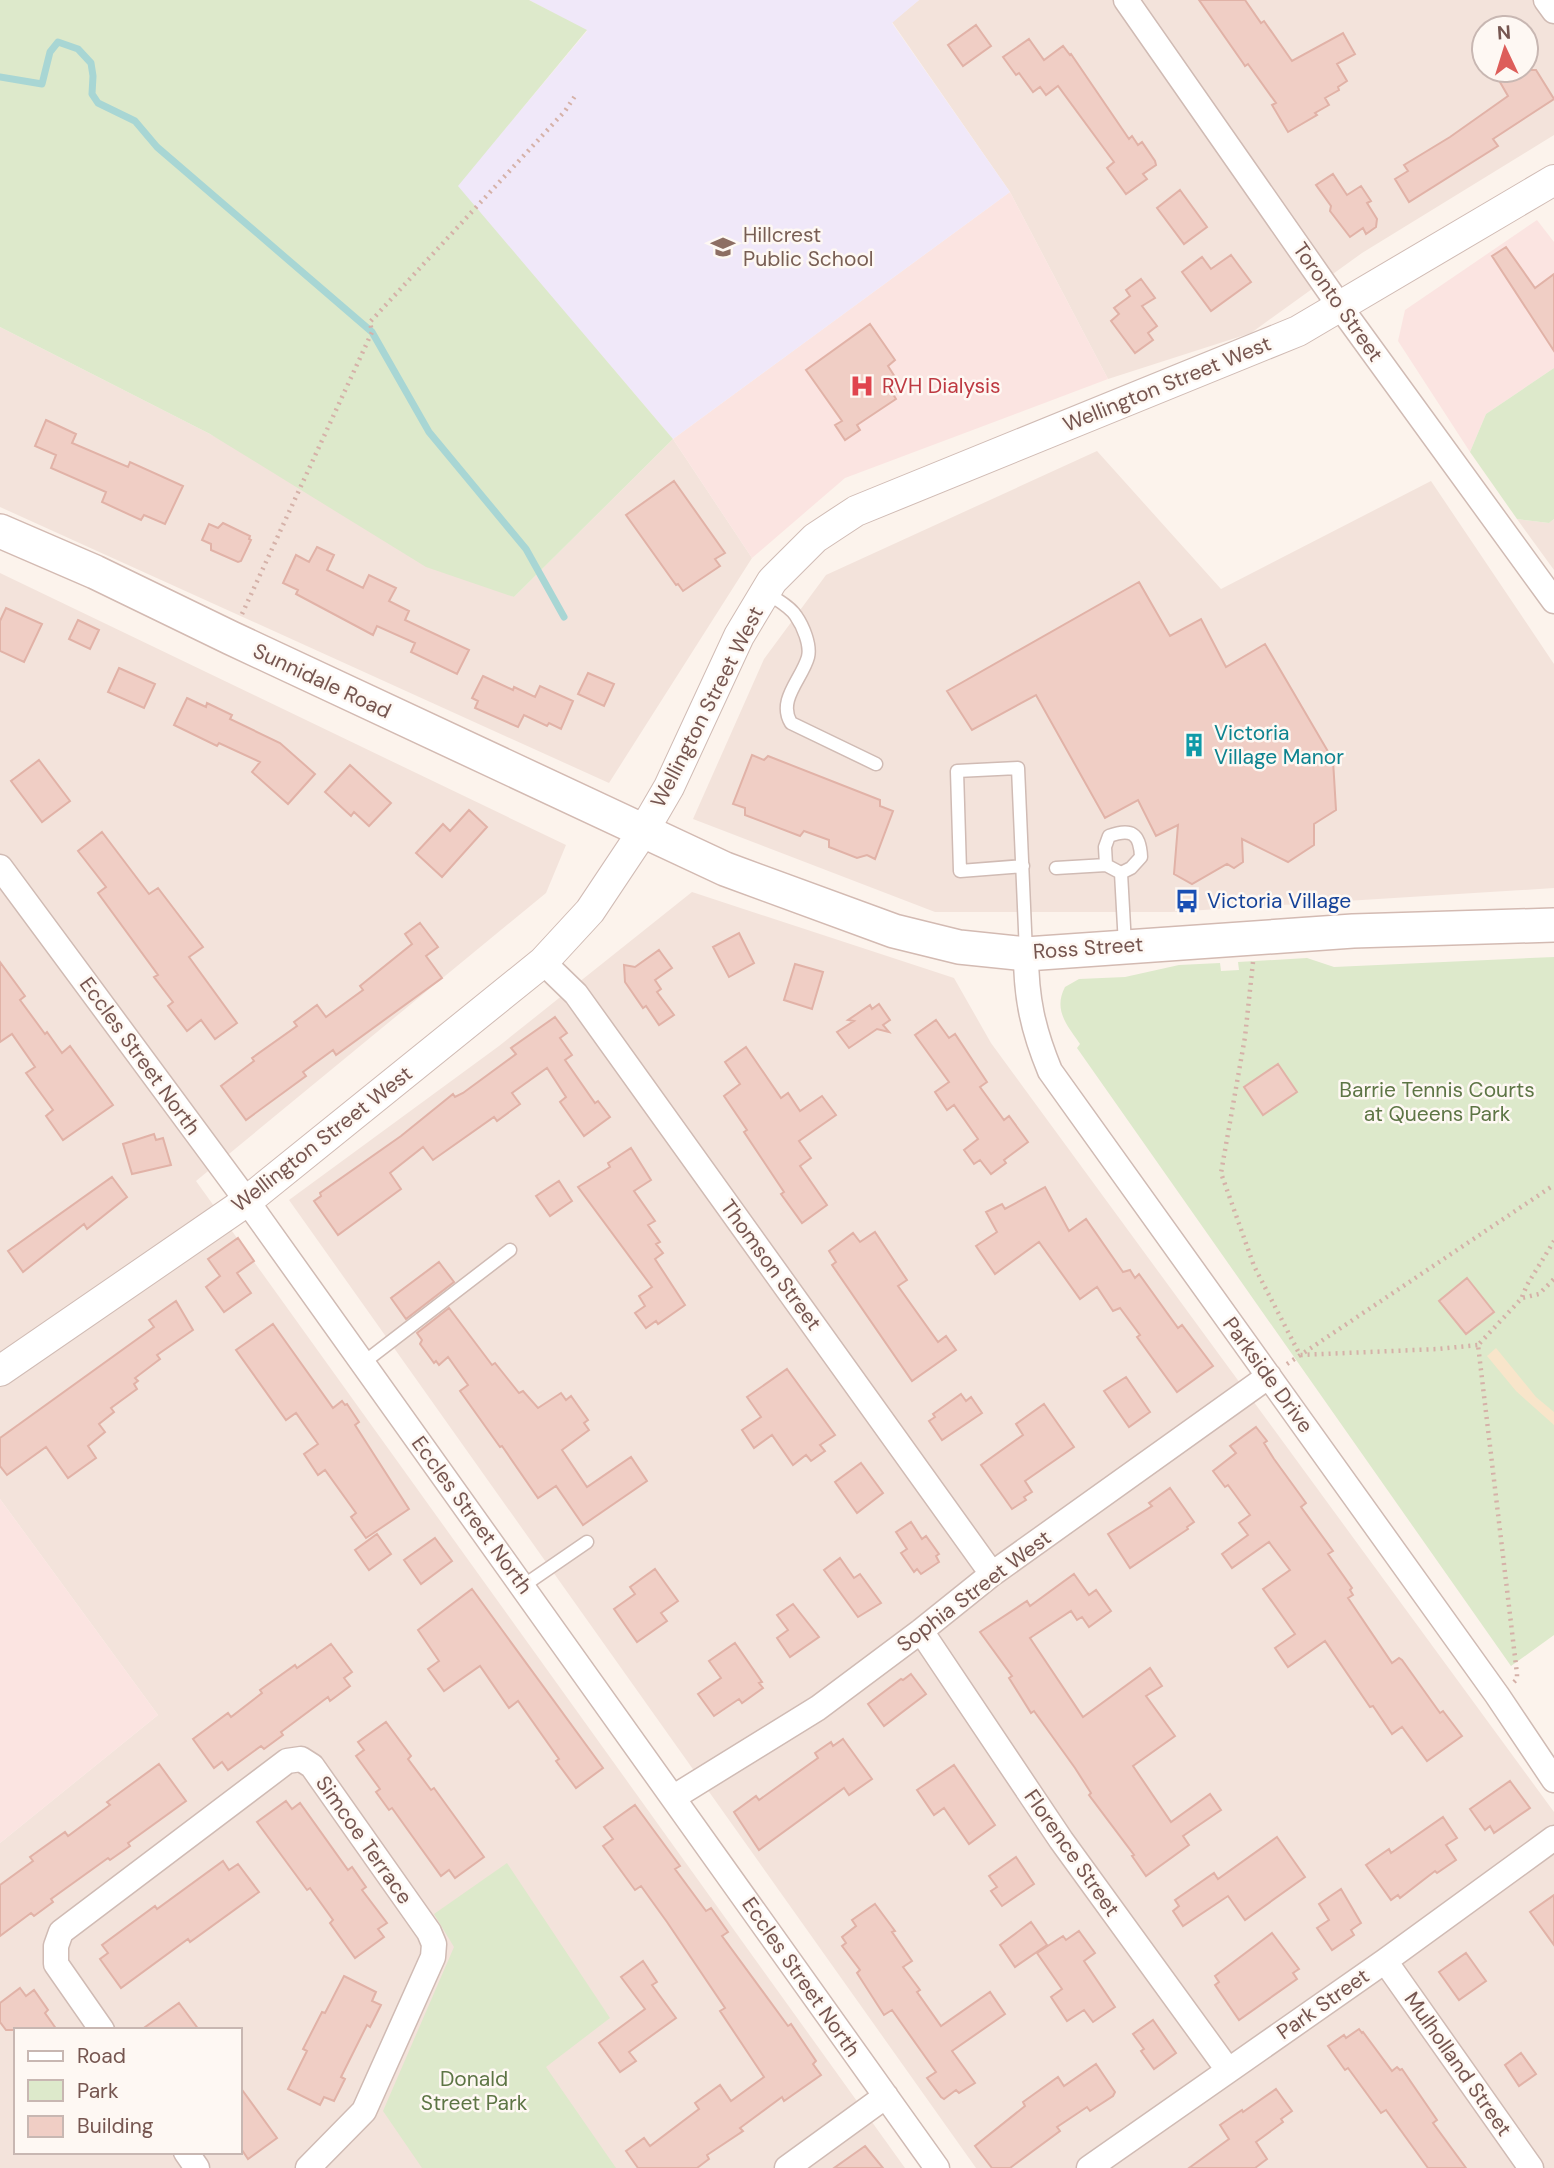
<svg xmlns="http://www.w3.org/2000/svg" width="1554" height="2168" font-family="'DM Sans',sans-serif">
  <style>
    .residential { fill: #f3e3db; fill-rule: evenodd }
    .commercial { fill: #fbe4e1 }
    .education { fill: #f0e8f9 }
    .green { fill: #dde9cb }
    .sand { fill: #f8e5ca }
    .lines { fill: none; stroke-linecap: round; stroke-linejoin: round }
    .stream { stroke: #a8d6d4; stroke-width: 7 }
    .building { fill: #f0cec5; stroke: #e1b2a7; stroke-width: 2 }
    .service-casing { stroke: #d0bbb4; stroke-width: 15 }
    .minor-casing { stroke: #d0bbb4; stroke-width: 27 }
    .tertiary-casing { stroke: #d0bbb4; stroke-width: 32 }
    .secondary-casing { stroke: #d3bab2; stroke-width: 36 }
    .path { stroke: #d5b1a8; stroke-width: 4.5; stroke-dasharray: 2 5; stroke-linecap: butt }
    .service { stroke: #fff; stroke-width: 12 }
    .minor { stroke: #fff; stroke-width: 24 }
    .tertiary { stroke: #fff; stroke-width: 30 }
    .secondary { stroke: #fff; stroke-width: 33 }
    .labels { text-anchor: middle; stroke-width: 5; stroke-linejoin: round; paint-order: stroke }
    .education-label { font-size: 21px; fill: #785e54; stroke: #fef8f3; text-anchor: start }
    .street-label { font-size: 21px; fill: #765650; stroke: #fef8f3 }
    .health-label { font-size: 21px; fill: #be3a42; stroke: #fef8f3; text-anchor: start }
    .culture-label { font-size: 21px; fill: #0d838f; stroke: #fef8f3; text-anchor: start }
    .transit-label { font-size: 21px; fill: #164399; stroke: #fef8f3; text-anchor: start }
    .park-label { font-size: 21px; fill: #5d7545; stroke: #fef8f3 }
  </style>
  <rect width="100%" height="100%" fill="#fcf3ec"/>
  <path class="residential" d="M919 0H1554V135L1362 253 1251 333 1108 379 1010 192 892 22ZM1484 28H1526V70H1484Z
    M0 327 210 434 514 597 673 439 752 558 609 783 0 507Z
    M1097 451 1221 589 1431 481 1554 664V888L1171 912H935L693 819 764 659 826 575Z
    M1517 519 1549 523 1554 519V570Z
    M0 573 566 845 546 893 196 1181 905 2168H0V1843L158 1715 0 1499ZM16 2030H240V2152H16Z
    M692 892 954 978 991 1043 1554 1812V2168H976L289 1200 499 1046Z"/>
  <path class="commercial" d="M1010 192 1108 379 845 478 752 558 673 439Z
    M1537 220 1554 242V368L1486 414 1470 452 1398 341 1405 310Z
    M0 1499 158 1715 0 1843Z"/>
  <path class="education" d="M529 0H919L892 23 1010 192 673 439 457 186 587 31Z"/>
  <path class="green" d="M0 0H529L587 30 458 186 673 439 514 597 426 567 210 434 0 327Z
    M1554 368V519L1549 523 1517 519 1470 452 1486 414Z
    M1554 957V1635L1511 1666 1077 1048 1080 1044C1067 1025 1053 1010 1065 987L1079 979 1125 977 1179 965 1220 963 1221 971 1239 970 1238 962 1307 958 1334 967Z
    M507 1863 610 2018 546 2067 616 2168H422L383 2111 454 1947 434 1914Z"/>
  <path class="sand" d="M1496 1348 1536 1397 1554 1412V1425L1516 1391 1487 1356Z"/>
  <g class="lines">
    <path class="stream" d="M0 77 42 84 50 52 58 42 78 49 91 63 93 76 92 94 98 103 135 121 157 147 372 332 429 432 526 549 564 617"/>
  </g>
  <path class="building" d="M1199 0H1245L1261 23 1264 21 1292 61 1343 33 1355 54 1337 64 1347 81 1338 87 1339 90 1325 98 1329 105 1315 113 1317 115 1288 132 1272 105 1276 103 1248 64 1245 66 1243 63Z
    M976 25 991 46 963 66 948 45Z
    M1029 39 1044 60 1063 46 1070 55 1071 54 1129 139 1132 136 1138 145 1142 142 1155 161 1156 165 1143 174 1147 179 1126 194 1107 168 1114 162 1058 86 1046 95 1040 87 1033 92 1019 73 1016 75 1003 57Z
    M1493 70H1536L1554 99 1493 139 1498 146 1409 202 1395 179 1408 171 1404 165 1450 137 1508 96Z
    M1333 174 1347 195 1361 186 1371 201 1367 203 1377 219 1376 227 1366 234 1363 228 1350 237 1330 211 1331 206 1316 185Z
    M1180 190 1207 227 1184 244 1157 208Z
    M1506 247 1535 288 1554 274V351L1492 256Z
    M1231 255 1251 282 1211 311 1182 272 1202 257 1211 269Z
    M1141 279 1155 298 1142 306 1157 326 1148 333 1153 340 1135 353 1111 321 1119 314 1114 308 1130 296 1126 290Z
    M870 324 895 360 888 366 902 388 893 394 896 399 857 425 860 430 845 440 835 425 842 421 806 370Z
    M46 420 76 434 72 443 128 467 130 462 183 486 165 524 144 515 141 520 102 502 106 492 51 468 56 455 35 446Z
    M674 481 725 553 715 559 720 566 683 591 678 584 676 585 626 515Z
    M223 523 250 536 249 539 251 540 241 561 238 562 211 550V544L202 540 209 524 218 528Z
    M317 547 334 555 327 570 363 588 369 575 396 588 389 601 409 611 405 620 469 650 457 674 411 652 415 643 377 626 373 635 296 594 298 590 283 583 296 555 309 562Z
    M1139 582 1170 636 1201 619 1226 667 1265 644 1333 760 1336 810 1314 824V845L1288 862 1242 839 1243 862 1234 868 1227 864 1192 884 1174 874 1178 825 1156 836 1138 800 1105 818 1036 695 972 730 947 691Z
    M6 608 42 624 24 662 0 651V621Z
    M78 620 99 630 90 649 69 639Z
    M119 668 155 684 144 708 108 692Z
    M588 673 614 684 604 706 578 694Z
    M483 676 513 690 514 687 535 697 540 686 573 701 561 729 549 723 547 726 524 715 518 727 475 708 478 701 472 698Z
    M187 698 206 707 207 703 232 715 230 719 280 743 315 774 288 804 252 772 260 762 219 743 217 746 174 725Z
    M752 755 764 760 768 756 880 800V806L893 811 875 859 867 855 857 858 829 847V840L804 831 800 836 745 815V808L733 804Z
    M39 760 70 801 42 822 11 781Z
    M350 765 391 803 369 826 354 812 351 816 325 792Z
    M469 810 487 827 442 877 416 853 443 824 450 831Z
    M102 832 149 894 158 888 203 947 189 957 237 1023 215 1039 201 1020 187 1031 168 1006 173 1002 154 977 158 975 98 893 106 887 78 851Z
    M420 923 438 947 426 956 442 978 336 1055 333 1050 303 1072 306 1076 246 1120 221 1086 254 1061 252 1058 297 1026 294 1022 317 1005 326 1017 363 990 360 986 412 944 405 934Z
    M739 933 754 963 729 977 713 947Z
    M659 950 672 968 655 980 661 989 657 992 674 1015 659 1025 646 1006 643 1008 625 982 624 965 635 967Z
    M0 962 25 996 20 1000 45 1034 47 1032 62 1053 70 1046 113 1105 63 1140 46 1116 53 1110 26 1073 35 1067 12 1034 0 1042Z
    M795 964 823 972 812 1009 784 1000Z
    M879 1004 890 1020 883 1025 889 1032 877 1029 849 1048 837 1032 854 1021 848 1020 870 1005 872 1009Z
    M555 1017 567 1033 560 1038 572 1055 565 1060 595 1103 598 1101 610 1117 584 1136 560 1102 566 1097 547 1068 512 1093 520 1104 497 1121 494 1117 433 1160 423 1147 390 1173 401 1189 338 1235 314 1201 321 1196 320 1193 401 1136 453 1094 455 1097 463 1093 516 1054 511 1048Z
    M936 1020 949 1038 955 1034 987 1082 980 1087 1004 1120 1009 1116 1028 1142 1004 1160 1006 1163 991 1174 980 1160 974 1164 964 1150 978 1139 954 1105 947 1110 935 1092 949 1082 915 1035Z
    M746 1047 781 1098 788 1093 800 1111 822 1096 836 1115 799 1141 811 1158 800 1166 827 1205 802 1223 781 1194 784 1192 744 1132 747 1130 724 1096 740 1084 725 1062Z
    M1278 1064 1297 1092 1263 1115 1244 1087Z
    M154 1134 156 1140 163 1138 171 1165 132 1174 123 1144Z
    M631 1148 651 1180 634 1191 655 1221 648 1225 660 1242 656 1244 663 1253 655 1259 685 1305 658 1324 656 1321 646 1328 635 1313 645 1306 639 1296 652 1287 578 1187 610 1167 608 1163Z
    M112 1177 127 1197 87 1229 84 1224 23 1272 8 1251Z
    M559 1181 572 1201 550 1216 536 1196Z
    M1045 1187 1069 1231 1086 1219 1123 1272 1130 1270 1135 1278 1139 1274 1178 1328 1182 1325 1213 1366 1177 1392 1137 1337 1140 1335 1120 1308 1113 1311 1097 1287 1080 1299 1039 1242 995 1274 976 1246 997 1232 986 1212 1002 1204 1005 1209Z
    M875 1232 907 1280 898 1286 938 1342 946 1336 956 1350 912 1381 832 1265 836 1262 829 1251 853 1233 860 1242Z
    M238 1238 254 1261 237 1273 251 1293 224 1312 206 1287 220 1276 208 1259Z
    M439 1262 454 1282 406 1319 391 1298Z
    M1467 1278 1494 1312 1466 1334 1439 1301Z
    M176 1301 193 1330 157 1355 160 1359 135 1378 138 1381 134 1384 137 1389 111 1408 114 1412 99 1424 105 1432 88 1446 96 1458 68 1478 46 1447 7 1475 0 1466V1438L154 1327 149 1320Z
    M449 1308 492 1365 495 1363 519 1393 523 1391 538 1408 561 1393 566 1400 571 1396 588 1420 584 1423 589 1430 562 1450 587 1487 631 1457 647 1481 583 1525 556 1486 538 1498 502 1446 500 1447 460 1391 468 1385 448 1357 439 1365 436 1361 434 1363 420 1344 422 1340 417 1333Z
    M273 1324 333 1408 342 1401 345 1405 347 1404 359 1422 355 1425 409 1509 366 1538 351 1517 356 1513 325 1470 318 1475 304 1454 318 1444 296 1413 286 1420 236 1350Z
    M787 1369 835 1435 820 1445 825 1451 811 1461 806 1455 793 1465 772 1435 754 1448 742 1430 761 1417 747 1397Z
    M1126 1377 1150 1412 1129 1427 1104 1391Z
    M961 1394 966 1401 971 1397 982 1413 942 1440 929 1421 935 1417 933 1414Z
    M1044 1404 1074 1447 1025 1481 1032 1492 1024 1497 1026 1500 1012 1509 981 1465 1023 1435 1016 1424Z
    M1256 1427 1267 1441 1264 1443 1274 1459 1306 1503 1301 1507 1333 1551 1328 1554 1352 1588 1350 1590 1353 1595 1348 1598 1392 1663 1399 1658 1402 1660 1440 1713 1443 1711 1462 1736 1427 1761 1402 1727 1392 1734 1373 1706 1370 1707 1325 1641 1288 1667 1275 1648 1295 1634 1263 1589 1290 1570 1269 1542 1232 1568 1222 1554 1248 1535 1239 1523 1250 1515 1228 1485 1225 1487 1213 1471 1236 1453 1230 1446Z
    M861 1463 883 1493 857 1513 835 1482Z
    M1170 1488 1194 1522 1187 1527 1188 1529 1130 1568 1108 1534 1152 1506 1149 1503Z
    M911 1522 922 1539 926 1536 939 1554 936 1556 939 1562 921 1574 917 1569 914 1572 901 1553 907 1549 896 1532Z
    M377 1534 391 1554 369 1570 355 1550Z
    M435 1538 452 1561 421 1584 404 1560Z
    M840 1558 854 1578 860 1574 881 1603 858 1617 824 1570Z
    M655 1569 678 1601 661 1613 667 1621 637 1642 614 1609 635 1594 630 1587Z
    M1074 1574 1089 1595 1096 1590 1111 1611 1089 1627 1082 1617 1077 1620 1071 1611 1030 1638 1083 1717 1150 1668 1162 1686 1146 1696 1175 1736 1133 1766 1171 1822 1210 1794 1221 1810 1183 1836 1189 1845 1146 1876 1132 1856 1134 1855 1089 1795 1091 1793 1075 1768 1034 1711 1031 1713 1009 1678 1012 1676 980 1632 1027 1601 1030 1606Z
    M472 1589 603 1768 576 1788 556 1761 559 1759 518 1701 509 1708 480 1666 444 1691 428 1669 439 1661 418 1630Z
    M793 1604 819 1637 790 1657 777 1638 788 1630 777 1615Z
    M735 1643 762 1682 759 1683 763 1688 742 1703 739 1699 714 1716 698 1694 721 1678 709 1661Z
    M331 1644 352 1672 344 1678 350 1686 330 1701 328 1697 281 1732 283 1735 264 1749 261 1746 228 1770 222 1762 214 1768 193 1739 228 1713 231 1717 262 1693 260 1690 295 1665 297 1668Z
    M911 1674 926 1694 884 1726 868 1704 901 1679 903 1680Z
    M386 1722 411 1756 408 1759 431 1790 434 1788 484 1857 455 1878 449 1870 441 1876 392 1808 389 1810 376 1792 380 1789 356 1756 364 1750 358 1742Z
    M843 1739 872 1779 849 1795 844 1788 759 1850 734 1812 756 1796 759 1800 818 1758 815 1753 831 1742 833 1746Z
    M159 1764 186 1801 128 1843 130 1846 110 1860 108 1858 51 1899 53 1902 34 1916 31 1913 0 1936V1885L33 1861 30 1857 65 1832 68 1836 110 1805 107 1802Z
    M954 1765 995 1825 969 1844 944 1808 934 1815 917 1790Z
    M1510 1781 1530 1808 1494 1833 1490 1826 1485 1830 1470 1809Z
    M286 1801 292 1809 300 1803 348 1870 352 1867 366 1887 362 1890 387 1923 378 1929 384 1937 355 1958 330 1923 333 1920 310 1888 307 1890 257 1822Z
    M635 1805 680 1866 675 1869 706 1911 711 1908 728 1932 722 1936 788 2026 791 2024 816 2061 813 2064 821 2075 784 2101 782 2097 740 2128 743 2131 707 2155 709 2159 697 2168H638L626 2151 644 2138 650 2146 699 2109 695 2103 720 2085 731 2101 764 2077 720 2011 725 2008 667 1922 641 1886 635 1890 603 1846 613 1839 604 1827Z
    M1443 1817 1457 1838 1446 1845 1456 1860 1437 1873 1435 1871 1400 1898 1398 1895 1391 1900 1366 1865 1389 1849 1391 1853Z
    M1277 1837 1305 1877 1245 1920 1228 1896 1183 1926 1173 1911 1179 1906 1175 1900 1214 1873 1218 1879Z
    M1016 1857 1034 1884 1002 1906 991 1891 997 1887 989 1876Z
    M223 1861 229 1870 238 1864 259 1892 190 1942 188 1939 121 1988 100 1959 108 1953 102 1945 155 1906 157 1909Z
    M1341 1889 1361 1923 1351 1930 1354 1935 1332 1950 1317 1928 1329 1920 1319 1904Z
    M1554 1895V1945L1530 1912Z
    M875 1904 895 1931 892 1932 912 1961 903 1967 920 1990 917 1992 941 2026 990 1992 1005 2014 952 2051 975 2083 959 2093 956 2090 944 2099 941 2097 927 2078 936 2072 892 2010 884 2015 857 1973 860 1970 842 1946 846 1943 842 1937 856 1926 852 1920Z
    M1031 1922 1047 1945 1015 1967 1000 1945Z
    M1079 1931 1095 1953 1084 1961 1115 2007 1093 2022 1084 2010 1067 2021 1051 1997 1062 1989 1037 1953 1063 1936 1066 1940Z
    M1272 1933 1299 1969 1293 1973 1297 1979 1239 2020 1215 1985 1219 1982 1215 1976Z
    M1466 1953 1486 1981 1459 2000 1439 1972Z
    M643 1961 657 1982 652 1985 676 2018 629 2052 636 2061 620 2072 599 2043 645 2009 621 1977Z
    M344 1976 376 1992 372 2001 381 2005 370 2027 367 2025 341 2077 345 2079 334 2101 324 2097 320 2105 288 2089 307 2051 303 2049 322 2012 325 2013Z
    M20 1988 26 1996 34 1990 48 2010 45 2013 57 2030H6L0 2022V2003Z
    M179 2003 199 2030H141Z
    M1153 2020 1176 2053 1154 2069 1141 2051 1144 2049 1133 2034Z
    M1359 2029 1362 2033 1363 2032 1392 2071 1397 2067 1400 2070 1402 2069 1437 2120 1433 2123 1466 2168H1428L1386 2110 1381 2113 1348 2068 1345 2070 1328 2046 1344 2035 1346 2038Z
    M1521 2053 1536 2074 1519 2086 1505 2065Z
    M1096 2064 1115 2092 1113 2096 1090 2111 1087 2107 1057 2127 1060 2131 1010 2168H992L975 2146 1025 2106 1023 2102 1058 2077 1064 2086Z
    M240 2087 277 2138 248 2159 240 2147Z
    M1276 2089 1292 2111 1281 2119 1283 2122 1256 2142 1267 2159 1255 2168H1189L1229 2139 1220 2125 1242 2110 1243 2112Z
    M865 2146 883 2168H834Z"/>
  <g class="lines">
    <g class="service-casing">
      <path id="service" d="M766 592C775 599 790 606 796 616 803 626 811 645 808 657 802 679 777 700 791 723L876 764
        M1106 865 1105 847 1109 836C1131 828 1140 833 1141 857L1131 868 1121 873
        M1023 866 960 871 957 771 1018 768 1026 953
        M1056 868 1106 865 1121 873 1125 945
        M363 1363 510 1250
        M523 1586 587 1542"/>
    </g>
    <g class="minor-casing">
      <path id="minor" d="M1126 0 1341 308 1554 601
        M1546 0 1554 11
        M0 867 247 1201 937 2168
        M1026 954C1026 998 1033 1030 1050 1071L1497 1695 1554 1780
        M543 962 576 994 992 1574
        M921 1631 1061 1840 1228 2070
        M674 1797 818 1708 921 1631 992 1574 1269 1376
        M1385 1961 1531 2168
        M102 2030 56 1964V1946L61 1932 287 1761 301 1759 312 1766 429 1932 434 1944 433 1957 364 2111 308 2168
        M186 2152 197 2168
        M787 2168 886 2096
        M1089 2168 1385 1961 1554 1838"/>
    </g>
    <g class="tertiary-casing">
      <path id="tertiary" d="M0 1371 247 1201 543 962 590 911 644 830 669 787 739 636 772 581 815 538 856 511 1298 331 1554 180"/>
    </g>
    <g class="secondary-casing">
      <path id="secondary" d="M0 531 95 572 231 638 725 869 894 931 959 947 1026 954 1353 931 1554 925"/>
    </g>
    <path class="path" d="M242 614 372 332 370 322 565 111 575 96
      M1253 962 1245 1037 1221 1173 1254 1266 1300 1355 1438 1349 1478 1345
      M1522 1297 1527 1285 1554 1241
      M1287 1364 1554 1185
      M1514 1682 1517 1679V1674L1478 1345 1522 1298 1539 1294 1554 1279"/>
    <use href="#service" class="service"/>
    <use href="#minor" class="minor"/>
    <use href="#tertiary" class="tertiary"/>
    <use href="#secondary" class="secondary"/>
  </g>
  <defs>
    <g id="school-bare" transform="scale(1.89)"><path d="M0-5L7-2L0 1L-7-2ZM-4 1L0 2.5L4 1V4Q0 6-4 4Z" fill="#8d6e63" stroke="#fef8f3" stroke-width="2.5" paint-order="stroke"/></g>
    <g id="hospital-bare" transform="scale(1.89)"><path d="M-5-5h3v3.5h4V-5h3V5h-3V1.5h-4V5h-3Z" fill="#e0444e" stroke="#fef8f3" stroke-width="2.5" paint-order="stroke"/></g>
    <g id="building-bare" transform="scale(1.89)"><path d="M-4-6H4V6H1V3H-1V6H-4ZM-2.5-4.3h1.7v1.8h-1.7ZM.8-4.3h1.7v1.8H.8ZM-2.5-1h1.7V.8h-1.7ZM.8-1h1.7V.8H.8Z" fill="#0f9aa8" stroke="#fef8f3" stroke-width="2.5" paint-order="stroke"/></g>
    <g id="bus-bare" transform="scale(1.89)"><path d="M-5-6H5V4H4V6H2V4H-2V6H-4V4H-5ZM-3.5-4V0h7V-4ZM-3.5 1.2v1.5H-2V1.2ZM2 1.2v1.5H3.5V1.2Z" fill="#1a4fb4" stroke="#fef8f3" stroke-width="2.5" paint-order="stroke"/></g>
  </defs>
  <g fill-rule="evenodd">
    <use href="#school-bare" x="723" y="247"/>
    <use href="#hospital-bare" x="862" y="386"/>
    <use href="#building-bare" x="1194" y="745"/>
    <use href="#bus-bare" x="1187" y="901"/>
  </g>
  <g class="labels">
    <g class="education-label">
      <text x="743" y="242">Hillcrest<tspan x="743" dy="24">Public School</tspan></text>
    </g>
    <g class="street-label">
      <text transform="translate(1338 302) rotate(55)" y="7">Toronto Street</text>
      <text transform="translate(1167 384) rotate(-22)" y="7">Wellington Street West</text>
      <text transform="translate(322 681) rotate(25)" y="7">Sunnidale Road</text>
      <text transform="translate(707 707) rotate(-63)" y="7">Wellington Street West</text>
      <text transform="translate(1088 948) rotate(-4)" y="7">Ross Street</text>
      <text transform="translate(140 1056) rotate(54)" y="7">Eccles Street North</text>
      <text transform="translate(322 1139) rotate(-38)" y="7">Wellington Street West</text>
      <text transform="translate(771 1265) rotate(54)" y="7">Thomson Street</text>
      <text transform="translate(1268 1375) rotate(54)" y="7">Parkside Drive</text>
      <text transform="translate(472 1515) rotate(54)" y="7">Eccles Street North</text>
      <text transform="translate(974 1591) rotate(-37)" y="7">Sophia Street West</text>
      <text transform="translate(364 1840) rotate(55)" y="7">Simcoe Terrace</text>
      <text transform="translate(1072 1853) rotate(55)" y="7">Florence Street</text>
      <text transform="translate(801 1977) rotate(55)" y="7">Eccles Street North</text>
      <text transform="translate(1323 2004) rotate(-35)" y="7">Park Street</text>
      <text transform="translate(1458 2064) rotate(55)" y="7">Mulholland Street</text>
    </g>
    <g class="health-label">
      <text x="882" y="393">RVH Dialysis</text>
    </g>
    <g class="culture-label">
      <text x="1214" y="740">Victoria<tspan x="1214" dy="24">Village Manor</tspan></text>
    </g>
    <g class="transit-label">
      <text x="1207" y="908">Victoria Village</text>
    </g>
    <g class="park-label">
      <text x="1437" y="1097">Barrie Tennis Courts<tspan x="1437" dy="24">at Queens Park</tspan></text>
      <text x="474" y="2086">Donald<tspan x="474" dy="24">Street Park</tspan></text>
    </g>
  </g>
  <rect x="14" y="2028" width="228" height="126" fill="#fef8f3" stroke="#c8b7b2" stroke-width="2"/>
  <rect x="28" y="2051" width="35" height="10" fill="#ffffff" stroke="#c8b7b2" stroke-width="2"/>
  <text x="77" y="2063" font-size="21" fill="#765650">Road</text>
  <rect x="28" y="2080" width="35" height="21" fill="#dde9cb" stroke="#c8b7b2" stroke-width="2"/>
  <text x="77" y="2098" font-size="21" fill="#765650">Park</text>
  <rect x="28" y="2116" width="35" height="21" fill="#f0cec5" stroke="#c8b7b2" stroke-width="2"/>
  <text x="77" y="2133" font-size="21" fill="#765650">Building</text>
  <g transform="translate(1505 49) rotate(356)"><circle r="33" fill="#fef8f3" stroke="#c8b7b2" stroke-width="2"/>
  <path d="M0-5L12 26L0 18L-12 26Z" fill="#dd5e5a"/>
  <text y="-10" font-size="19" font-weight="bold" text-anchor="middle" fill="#765650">N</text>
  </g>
</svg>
